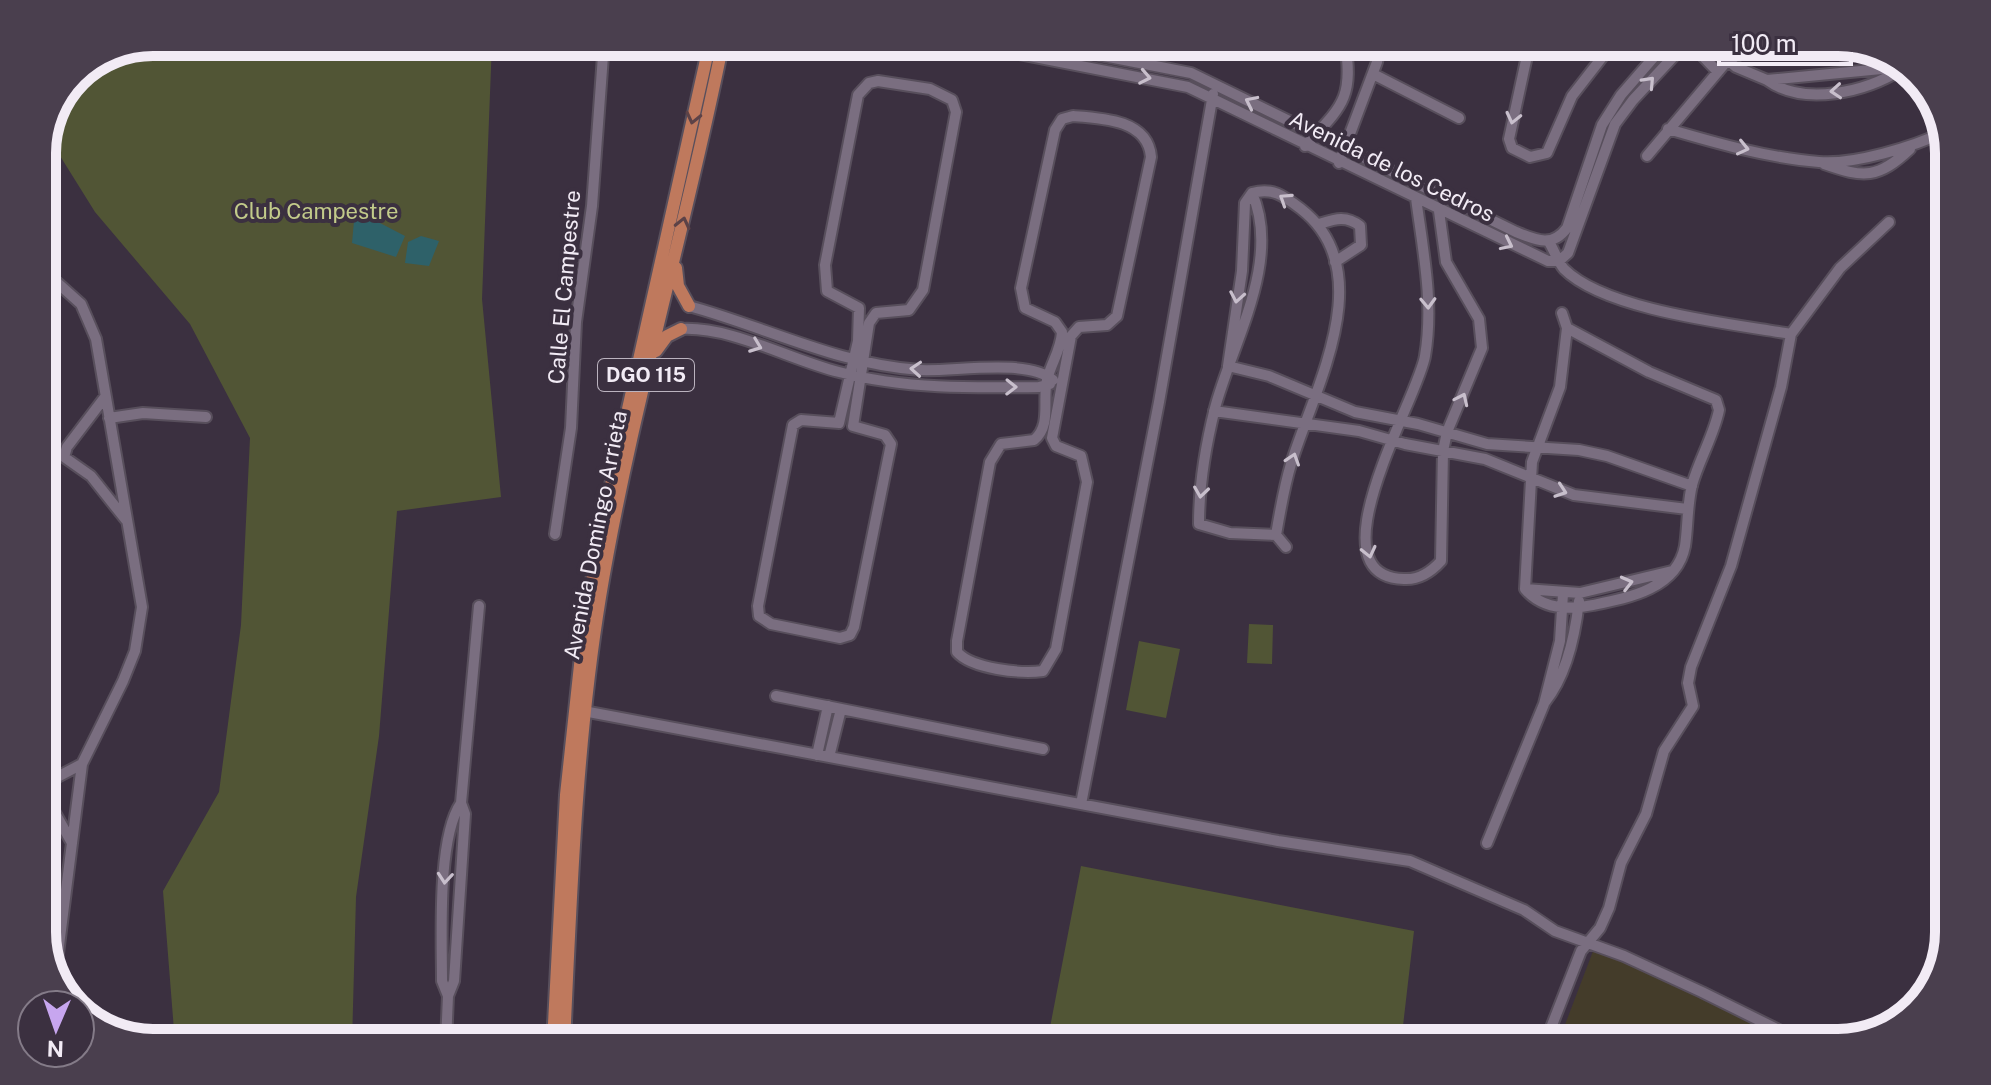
<svg xmlns="http://www.w3.org/2000/svg" width="1991" height="1085" font-family="'Public Sans',sans-serif">
  <style>
    .industrial { fill: #443c2a }
    .green { fill: #515535 }
    .water { fill: #2e6169 }
    .lines { fill: none; stroke-linecap: round; stroke-linejoin: round }
    .stream { stroke: #2e6169; stroke-width: 3 }
    .minor-casing { stroke: #584f5c; stroke-width: 14 }
    .major-casing { stroke: #584f5c; stroke-width: 16 }
    .minor { stroke: #7a6e80; stroke-width: 10 }
    .major { stroke: #bf795d; stroke-width: 12 }
    .oneway { stroke: #c8bfcc }
    .oneway2 { stroke: #5c4247 }
    .labels { text-anchor: middle; stroke-width: 8; stroke-linejoin: round; paint-order: stroke }
    .shield { fill: #3b3040; stroke: #bbb3bf; stroke-width: 2 }
    .shield-label { font-size: 20px; font-weight: bold; fill: #f2ebf5 }
    .street-label { font-size: 22px; fill: #f2ebf5; stroke: #3b3040 }
    .park-label { font-size: 22px; fill: #c2cb8a; stroke: #3b3040 }
    .rim { fill: none; stroke: #f2ebf5; stroke-width: 10 }
  </style>
  <rect width="100%" height="100%" fill="#3b3040"/>
  <path class="industrial" d="M1595 946 1805 1043H1558Z"/>
  <path class="green" d="M153 42H492L482 299 501 497 397 511 379 736 356 897 352 1043H175L163 891 219 792 241 625 250 438 190 324 95 212 47 135 75 74Z
    M1249 624 1273 625 1272 664 1247 663Z
    M1139 641 1180 649 1166 718 1126 710Z
    M1081 866 1414 931 1401 1043H1047Z"/>
  <path class="water" d="M355 210 405 236 396 257 352 243Z
    M421 236 439 241 429 266 405 263 408 242Z"/>
  <g class="lines">
    <path class="stream" d="M42 584 49 627 42 648"/>
    <g class="minor-casing">
      <path id="minor" d="M636 42 715 51
        M958 42 1188 87 1548 261H1559L1568 253 1615 124 1633 100 1687 42
        M1032 42 1191 73 1516 232C1536 240 1552 248 1567 228L1602 125 1621 95 1667 42
        M1325 42 1381 50
        M1473 42 1475 43
        M1530 42 1509 139 1512 148 1530 157 1547 153 1572 96 1614 42
        M1689 42 1718 72
        M1706 42 1736 67 1767 80 1902 67
        M1373 74 1459 118
        M1767 80C1804 107 1866 92 1902 69
        M878 81 930 89 952 100 956 112 923 290 909 310 876 313 869 323 853 426 885 435 891 444 854 627 850 635 840 638 771 624 759 616 758 606 793 425 801 420 839 423 858 341 859 308 827 291 825 265 858 95 869 83Z
        M1073 116C1103 118 1148 120 1151 157L1117 316 1107 325 1079 327 1071 336 1052 438 1056 446 1081 456 1087 482 1056 649 1043 671C1021 674 972 669 957 652V641L990 462 1001 444 1034 440C1052 425 1042 400 1047 380 1051 363 1061 350 1062 332L1055 322 1025 308 1021 288 1055 130 1062 119Z
        M1668 129C1716 143 1768 158 1819 162 1853 165 1913 147 1944 132
        M1305 146C1342 106 1354 99 1345 42
        M1647 156 1743 42
        M1339 163 1377 62 1381 42
        M1824 164C1864 178 1878 179 1910 149
        M1252 193 1245 203 1242 271 1228 366 1269 376 1355 412 1418 424 1487 444 1579 450 1607 456 1692 486
        M1416 198C1423 251 1434 303 1425 356 1419 397 1309 577 1404 579 1419 580 1431 572 1441 561L1443 451 1447 432 1482 348 1479 319 1446 262 1439 211
        M1319 224C1335 219 1346 215 1360 226L1361 245 1335 262
        M1549 242C1554 250 1558 262 1564 269 1606 311 1734 324 1791 334
        M42 269 81 304 96 339 142 607 135 651 123 681 82 764 55 977
        M689 306C766 327 839 365 920 370 953 372 1028 358 1053 380
        M1562 313 1567 328
        M1567 328 1649 372 1716 400 1719 410C1714 435 1699 460 1692 485 1687 505 1688 526 1685 546 1677 589 1628 598 1593 605 1569 610 1542 609 1525 589L1532 462 1560 387Z
        M681 329C731 326 790 360 839 372 904 389 972 388 1039 387L1050 384
        M105 397 67 447 64 457 91 476 126 520
        M1214 411 1359 431 1405 444 1485 459 1574 495 1687 509
        M109 418 143 413 206 417
        M555 534 571 428 576 322 592 206 604 42
        M1276 535 1230 533 1199 524C1199 486 1206 444 1215 408 1232 343 1282 261 1252 193 1273 187 1284 196 1301 209 1381 271 1314 389 1291 464 1284 487 1280 511 1276 535L1286 547
        M1525 589 1580 593 1672 571
        M776 696 1043 749
        M1545 702C1567 675 1575 636 1579 601
        M578 710 1278 841 1410 861 1524 910 1555 931 1624 956 1702 992 1805 1043
        M817 755 828 706
        M829 757 841 709
        M42 785 82 764
        M42 790 72 843
        M1081 804 1159 402 1213 94
        M1487 843 1544 704 1560 641 1563 594
        M42 940 60 922
        M448 996 442 981C442 937 437 838 461 803
        M446 1043 448 996 454 981 465 814 461 803 479 606
        M1545 1043 1581 951 1600 928 1609 908 1621 863 1646 814 1664 751 1693 706 1688 683 1691 667 1731 566 1781 387 1791 334 1840 268 1889 222"/>
    </g>
    <g class="major-casing">
      <path id="major" d="M676 268 678 286 689 306
        M656 351 667 336 681 329
        M553 1043 566 795 585 619 603 521 710 42
        M564 1043C571 894 576 744 600 597 631 410 686 228 723 42"/>
    </g>
    <use href="#minor" class="minor"/>
    <use href="#major" class="major"/>
  </g>
  <defs><path id="oneway-chevron" d="M-2-3.5L2.5 0L-2 3.5" fill="none" stroke-width="1.6" stroke-linecap="round" stroke-linejoin="round" transform="scale(2)"/></defs>
  <g class="oneway">
    <use href="#oneway-chevron" transform="translate(1145 77) rotate(11)"/>
    <use href="#oneway-chevron" transform="translate(1649 82) rotate(-47)"/>
    <use href="#oneway-chevron" transform="translate(1836 91) rotate(176)"/>
    <use href="#oneway-chevron" transform="translate(1251 102) rotate(-154)"/>
    <use href="#oneway-chevron" transform="translate(1513 118) rotate(103)"/>
    <use href="#oneway-chevron" transform="translate(1743 148) rotate(13)"/>
    <use href="#oneway-chevron" transform="translate(1285 199) rotate(-147)"/>
    <use href="#oneway-chevron" transform="translate(1507 244) rotate(26)"/>
    <use href="#oneway-chevron" transform="translate(1237 297) rotate(100)"/>
    <use href="#oneway-chevron" transform="translate(1428 303) rotate(88)"/>
    <use href="#oneway-chevron" transform="translate(756 346) rotate(21)"/>
    <use href="#oneway-chevron" transform="translate(916 369) rotate(-176)"/>
    <use href="#oneway-chevron" transform="translate(1011 387) rotate(1)"/>
    <use href="#oneway-chevron" transform="translate(1462 399) rotate(-65)"/>
    <use href="#oneway-chevron" transform="translate(1293 459) rotate(-72)"/>
    <use href="#oneway-chevron" transform="translate(1561 491) rotate(19)"/>
    <use href="#oneway-chevron" transform="translate(1201 492) rotate(98)"/>
    <use href="#oneway-chevron" transform="translate(1369 552) rotate(77)"/>
    <use href="#oneway-chevron" transform="translate(1627 583) rotate(-14)"/>
    <use href="#oneway-chevron" transform="translate(445 878) rotate(95)"/>
  </g>
  <g class="oneway2">
    <use href="#oneway-chevron" transform="translate(693 118) rotate(103)"/>
    <use href="#oneway-chevron" transform="translate(683 223) rotate(-77)"/>
  </g>
  <g class="labels">
    <rect class="shield" x="598" y="359" width="96" height="32" rx="6"/>
    <g class="shield-label">
      <text x="646" y="382">DGO 115</text>
    </g>
    <g class="street-label">
      <text transform="translate(1392 166) rotate(26)" y="8">Avenida de los Cedros</text>
      <text transform="translate(564 287) rotate(-85)" y="8">Calle El Campestre</text>
      <text transform="translate(595 535) rotate(-79)" y="8">Avenida Domingo Arrieta</text>
    </g>
    <g class="park-label">
      <text x="316" y="219">Club Campestre</text>
    </g>
  </g>
  <path d="M0 0H1991V1085H0ZM153 56H1838A97 97 0 0 1 1935 153V932A97 97 0 0 1 1838 1029H153A97 97 0 0 1 56 932V153A97 97 0 0 1 153 56Z" fill="#4a3f4e" fill-rule="evenodd"/>
  <path class="rim" d="M153 56H1838A97 97 0 0 1 1935 153V932A97 97 0 0 1 1838 1029H153A97 97 0 0 1 56 932V153A97 97 0 0 1 153 56Z"/>
  <g transform="translate(56 1029) rotate(182)"><circle r="38" fill="#3b3040" stroke="#847b88" stroke-width="2"/>
  <path d="M0-6L14 30L0 20L-14 30Z" fill="#c7a6ef"/>
  <text y="-12" font-size="22" font-weight="bold" text-anchor="middle" fill="#f2ebf5">N</text>
  </g>
  <path d="M1719 52v12h132v-12" fill="none" stroke="#f2ebf5" stroke-width="4"/>
  <text x="1731" y="52" font-size="24" fill="#f2ebf5" stroke="#3b3040" stroke-width="6" paint-order="stroke">100 m</text>
</svg>
